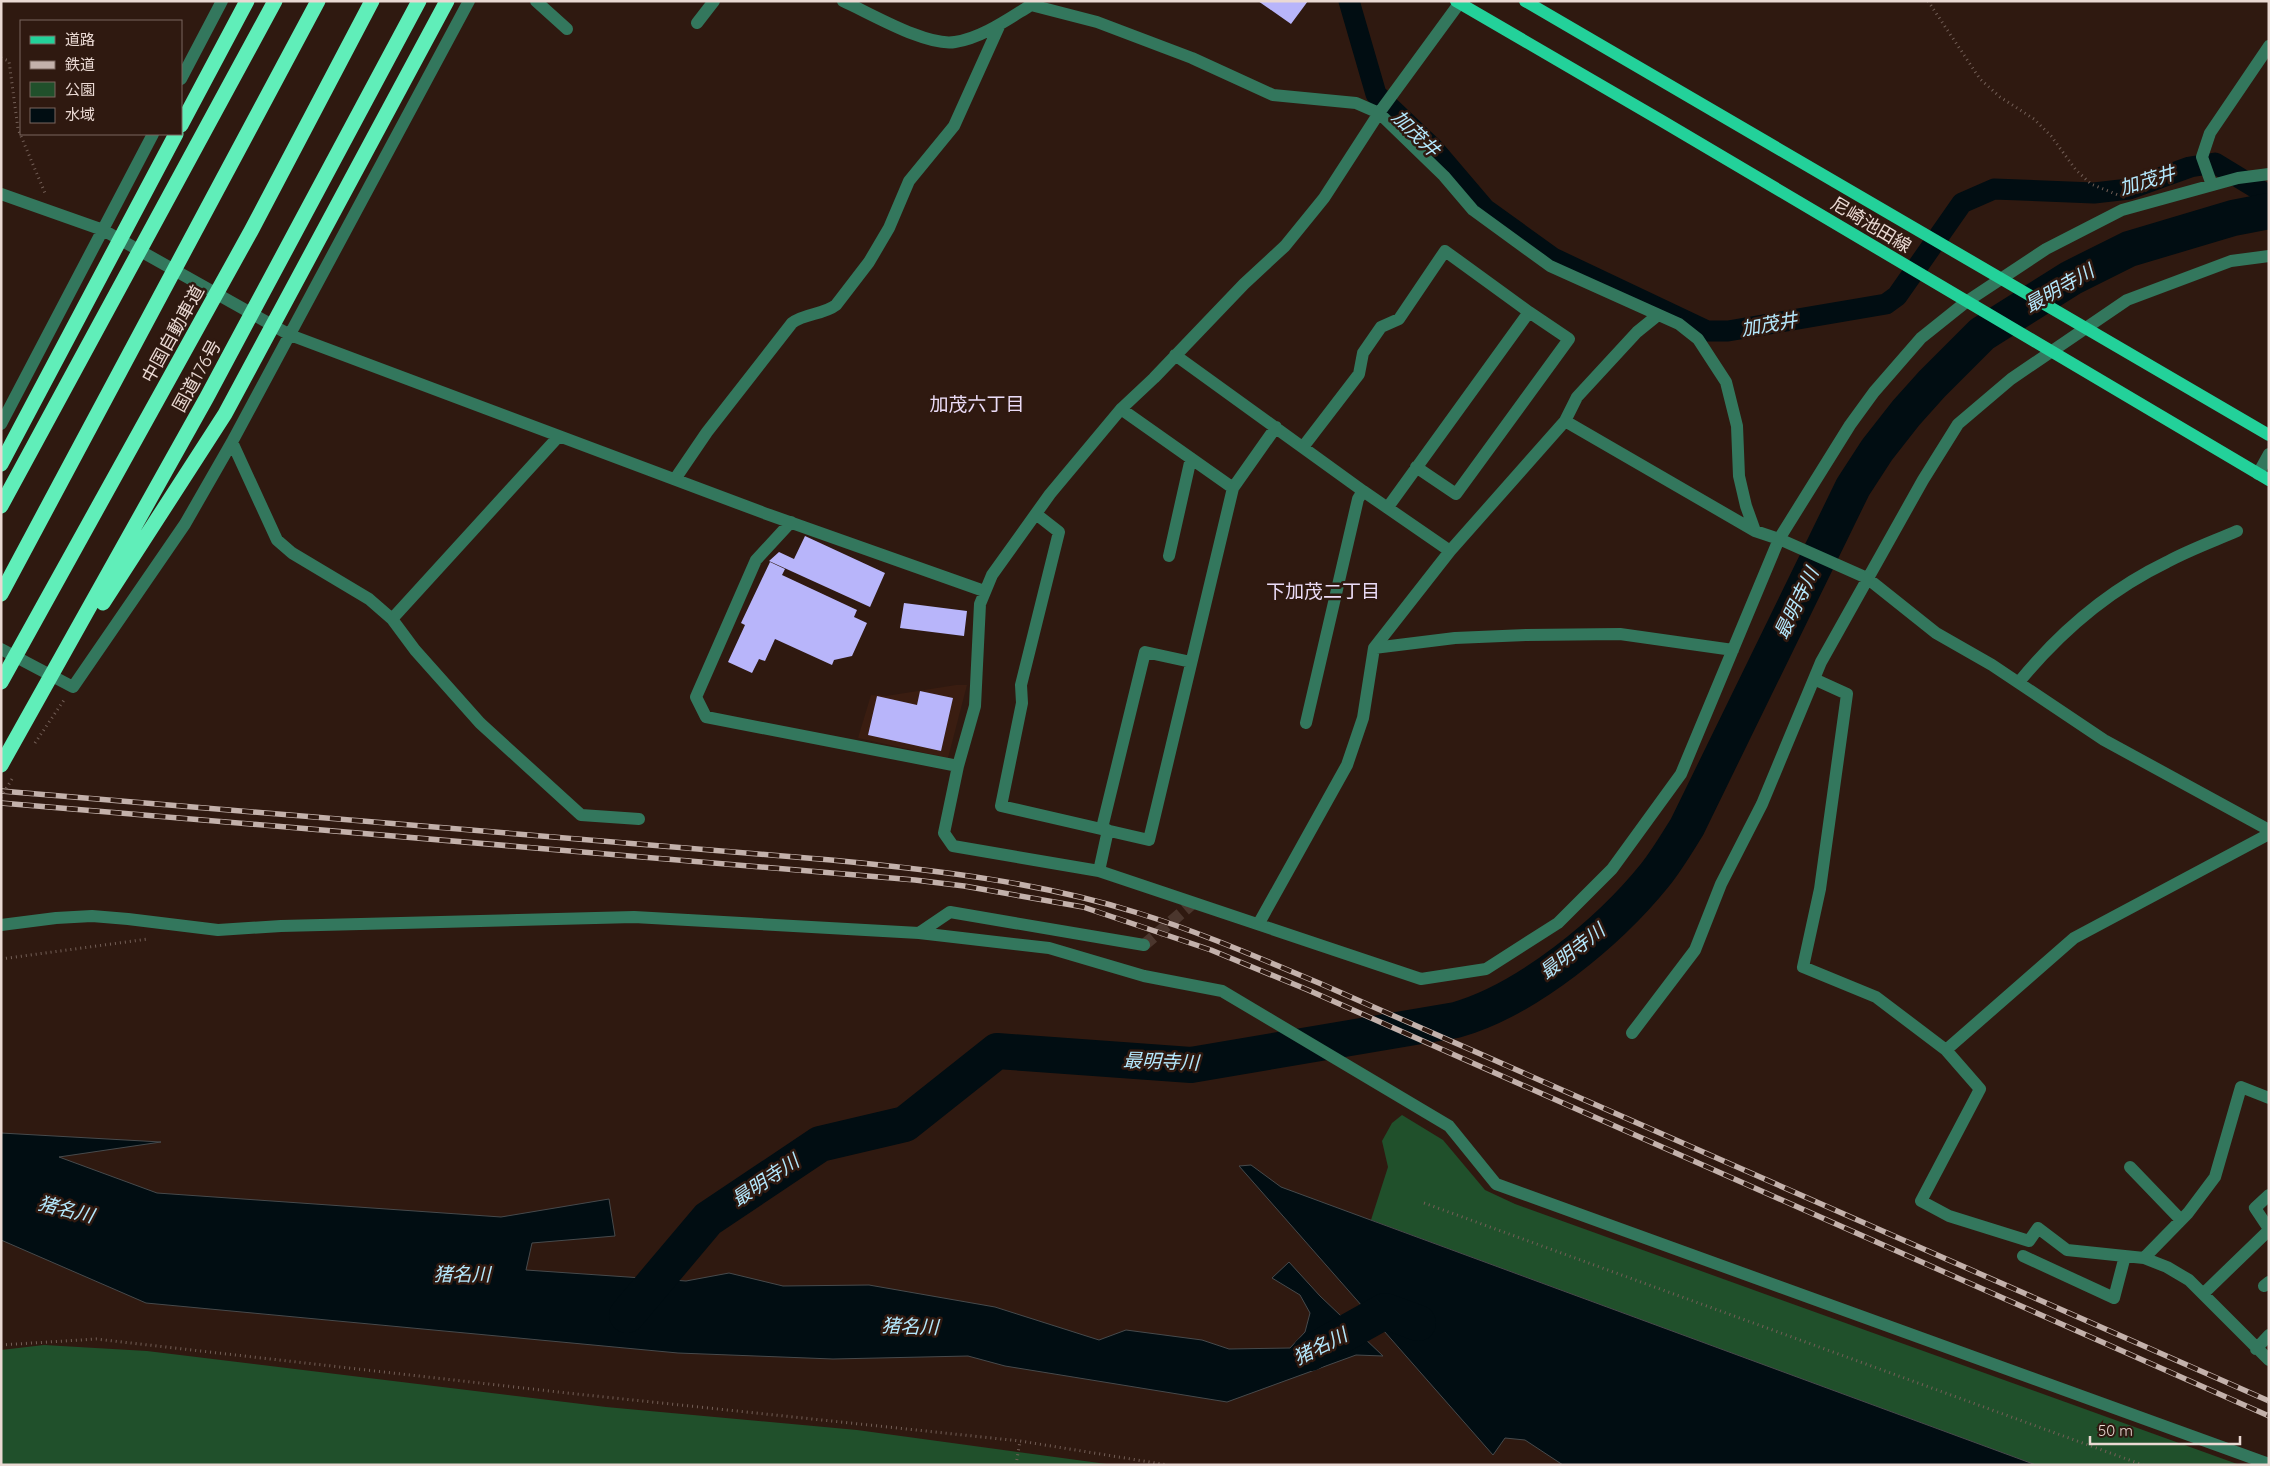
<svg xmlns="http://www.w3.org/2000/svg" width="2270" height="1466" font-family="Quicksand,'Noto Sans JP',sans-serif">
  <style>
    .built { fill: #3a1d11 }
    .green { fill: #20502b }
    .water { fill: #010d12; stroke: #474a4c }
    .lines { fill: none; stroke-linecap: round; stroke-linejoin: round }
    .canal { stroke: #010d12; stroke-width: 21 }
    .river { stroke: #010d12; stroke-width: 36 }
    .building { fill: #b8b5fa }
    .minor-tunnel { stroke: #4b362d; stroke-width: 12; stroke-dasharray: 12 6; stroke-linecap: butt }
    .path { stroke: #735f57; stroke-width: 3; stroke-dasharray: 1 4; stroke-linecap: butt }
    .minor { stroke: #33775d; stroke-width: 12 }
    .major { stroke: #23d19a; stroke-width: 12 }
    .highway { stroke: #60eeb9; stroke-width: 15 }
    .rail-casing { stroke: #c3b1ab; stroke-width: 5.5 }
    .rail { stroke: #2f1910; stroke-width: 4; stroke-dasharray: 11; stroke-linecap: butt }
    .path-bridge { stroke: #735f57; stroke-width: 3; stroke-dasharray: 1 4; stroke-linecap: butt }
    .highway-bridge { stroke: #60eeb9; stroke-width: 15 }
    .labels { text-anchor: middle; stroke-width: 5; stroke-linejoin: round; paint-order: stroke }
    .street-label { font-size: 18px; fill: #ead9d3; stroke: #2f1910 }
    .water-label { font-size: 19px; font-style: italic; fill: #b4e8fd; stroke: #2f1910 }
    .neighbourhood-label { font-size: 19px; fill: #ebdcf7; stroke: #2f1910 }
  </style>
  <rect width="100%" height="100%" fill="#2f1910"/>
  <path class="built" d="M956 685H967L948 758 858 738 871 695 886 696Z"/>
  <path class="green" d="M1402 1115 1443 1140 1485 1190 1515 1204 2240 1465H2036L1371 1220 1388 1167 1382 1141 1392 1123Z
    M44 1345 147 1351 606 1407 857 1430 1114 1465H1V1350Z"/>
  <path class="water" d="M1 1133 161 1142 59 1157 157 1193 501 1217 609 1199 615 1236 532 1243 526 1270 686 1281 729 1273 783 1286 869 1285 995 1307 1099 1340 1126 1330 1202 1340 1229 1349 1290 1348 1305 1332 1310 1313 1300 1295 1272 1278 1289 1262 1320 1296 1383 1356 1356 1355 1227 1402 1005 1366 968 1356 833 1359 678 1353 146 1303 1 1240Z
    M1251 1165 1281 1187 2036 1465H1563L1525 1440 1505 1438 1493 1455 1239 1166Z"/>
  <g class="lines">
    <path class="canal" d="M1349 1 1376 94 1433 148 1485 209 1553 258 1707 331H1728L1886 304 1897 296 1962 203 1994 189 2094 193 2129 189 2190 167 2215 163 2261 191 2269 201"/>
    <path class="river" d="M627 1315 708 1219 820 1144 905 1124 997 1051 1191 1065 1456 1020C1527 1000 1609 932 1655 875 1667 860 1677 843 1687 827L1853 487 1877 450 1906 413 1932 384 1982 334 2071 278 2129 249 2233 218 2269 211
      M1310 1353 1385 1311 1418 1323"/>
  </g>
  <path class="building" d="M1258 1H1308L1291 24Z
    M805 536 885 573 870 607 769 561 779 552 794 559Z
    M770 562 785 569 782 575 857 610 854 617 867 623 852 656 834 660 832 665 775 639 765 661 759 659 752 673 728 662 745 625 741 623Z
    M904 603 967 611 964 636 900 628Z
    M920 691 953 698 941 751 868 735 877 696 917 705Z"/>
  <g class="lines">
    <path class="minor-tunnel" d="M1144 945 1193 903"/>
    <path class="path" d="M1928 1 1980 79 2000 97 2034 119 2051 136 2076 170 2091 184 2118 195
      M1 58 9 61 18 129 45 193
      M35 743 64 700
      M1 959 148 939
      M1424 1203 2143 1465
      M1 1345 96 1339 567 1393 1020 1441 1168 1465
      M1016 1465 1020 1441"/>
    <path class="minor" d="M536 1 567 29
      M843 1C870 13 927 47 955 42 982 38 1008 19 1031 5L1097 22 1192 58 1273 95 1356 103 1379 113 1444 176 1473 210 1550 266 1679 324 1698 339 1726 382 1737 426 1739 476 1746 506 1755 531
      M697 23 714 1
      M181 79 222 1
      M2269 174 2238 178 2122 210 2046 249 1966 302 1921 338 1874 392 1850 425 1779 539 1867 578 1936 633 1992 665 2104 740 2269 830
      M2212 185 2202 157 2210 133 2269 46
      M1 194 103 230 290 335 764 513 984 591
      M1175 355 1363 491 1450 551
      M1121 409 1233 488
      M1565 421 1577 397 1637 332 1658 315
      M1 424 153 134
      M232 442 277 540 292 553 369 599 392 619 415 650 480 723 581 815 639 819
      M1303 447 1359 374 1363 353 1381 327 1399 319 1445 251 1529 312 1388 507
      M1416 467 1456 494 1569 339 1529 312
      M2258 474 2269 454
      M675 479 707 432 792 323C805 313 823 315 836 305L869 262 889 228 909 181 954 126 1000 24
      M1036 514 1059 532 1021 685 1022 703 1001 806 1149 840 1233 488 1276 427
      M791 522 756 560 696 697 706 717 958 766
      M1169 556 1191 458
      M392 619 559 436
      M1374 648 1455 638 1526 635 1620 634 1733 650
      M1 649 73 687 185 524 232 442 469 1
      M1814 679 1847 694 1820 889 1803 967 1876 997 1946 1050 1980 1089 1921 1201 1949 1216 2029 1241 2038 1228 2067 1250 2144 1258 2167 1267 2189 1280 2269 1360
      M2019 682C2059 633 2109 590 2167 562 2189 550 2214 541 2237 531
      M1306 723 1358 499 1363 491
      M1102 828 1145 652 1191 662
      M1099 871 1108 830
      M1259 923 1347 765 1363 718 1374 648 1450 551 1565 421 1755 531 1779 539 1681 774 1612 869 1558 923 1486 969 1421 979 1099 871 953 846 944 833 958 766 975 706 980 604 992 575 1050 494 1121 409 1154 378 1244 284 1285 246 1324 198 1379 113 1461 1
      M1 925 56 918 92 916 128 919 218 930 281 926 634 917 919 933 1049 948 1144 976 1222 991 1449 1126 1496 1184 2269 1464
      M919 933 950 912 1144 945
      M1632 1033 1695 950 1721 884 1762 804 1821 662 1923 480 1958 424 2011 379 2127 300 2231 261 2269 256
      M1946 1050 2074 938 2269 834
      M2130 1167 2181 1220
      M2269 1195 2255 1208 2269 1229
      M2023 1256 2114 1298 2125 1256
      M2144 1258 2188 1213 2215 1177 2241 1087 2269 1098
      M2264 1286 2269 1282
      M2203 1294 2269 1230
      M2256 1349 2269 1335"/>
    <path class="major" d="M1456 1 1662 121 2269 480
      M1525 1 2269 435"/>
    <path class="highway" d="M181 125 247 1"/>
    <g class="rail-casing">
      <path id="rail" d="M1 791 831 860C935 870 1039 882 1138 913 1200 932 1259 958 1319 983L2269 1401
        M1 803 915 880 964 886 1083 907 1211 950 1308 990 2269 1416"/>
    </g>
    <use href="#rail" class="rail"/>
    <path class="path-bridge" d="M1 797 12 779"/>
    <path class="highway-bridge" d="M1 464 176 134
      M1 506 275 1
      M1 594 318 1
      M103 603 225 414 447 1
      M1 682 251 231 372 1
      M1 765 207 397 419 1"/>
  </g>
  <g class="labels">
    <g class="street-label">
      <text transform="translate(1871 225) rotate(31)" y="6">尼崎池田線</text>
      <text transform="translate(173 334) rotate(-61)" y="6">中国自動車道</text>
      <text transform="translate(197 376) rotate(-61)" y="6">国道176号</text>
    </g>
    <g class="water-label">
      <text transform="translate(1416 133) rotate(44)" y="7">加茂井</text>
      <text transform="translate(2147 180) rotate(-17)" y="7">加茂井</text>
      <text transform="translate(2059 288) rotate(-30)" y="7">最明寺川</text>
      <text transform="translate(1769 324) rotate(-10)" y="7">加茂井</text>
      <text transform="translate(1796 603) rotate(-64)" y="7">最明寺川</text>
      <text transform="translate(1572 951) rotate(-38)" y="7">最明寺川</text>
      <text transform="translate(1161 1061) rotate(2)" y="7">最明寺川</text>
      <text transform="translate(765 1180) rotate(-34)" y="7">最明寺川</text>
      <text transform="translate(66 1209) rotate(14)" y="7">猪名川</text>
      <text x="462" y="1281">猪名川</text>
      <text transform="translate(910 1326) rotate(2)" y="7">猪名川</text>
      <text transform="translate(1320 1346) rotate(-27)" y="7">猪名川</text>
    </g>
    <g class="neighbourhood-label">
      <text x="977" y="411">加茂六丁目</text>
      <text x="1323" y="598">下加茂二丁目</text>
    </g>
  </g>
  <rect width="2270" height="1466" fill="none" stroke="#ead9d3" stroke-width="5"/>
  <rect x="20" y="20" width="162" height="115" fill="#2f1910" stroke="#7a665e"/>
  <rect x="30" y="36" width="25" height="8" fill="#23d19a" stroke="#7a665e"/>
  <text x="65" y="45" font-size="15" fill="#ead9d3">道路</text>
  <rect x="30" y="61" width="25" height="8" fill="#c3b1ab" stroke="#7a665e"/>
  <text x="65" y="70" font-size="15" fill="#ead9d3">鉄道</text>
  <rect x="30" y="82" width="25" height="15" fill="#20502b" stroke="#7a665e"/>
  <text x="65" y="95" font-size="15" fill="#ead9d3">公園</text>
  <rect x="30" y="108" width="25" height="15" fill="#010d12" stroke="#7a665e"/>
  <text x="65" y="120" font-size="15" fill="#ead9d3">水域</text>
  <path d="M2090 1436v8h150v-8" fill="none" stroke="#ead9d3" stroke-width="2.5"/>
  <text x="2098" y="1436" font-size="15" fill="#ead9d3" stroke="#2f1910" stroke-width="4" paint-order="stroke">50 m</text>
</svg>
